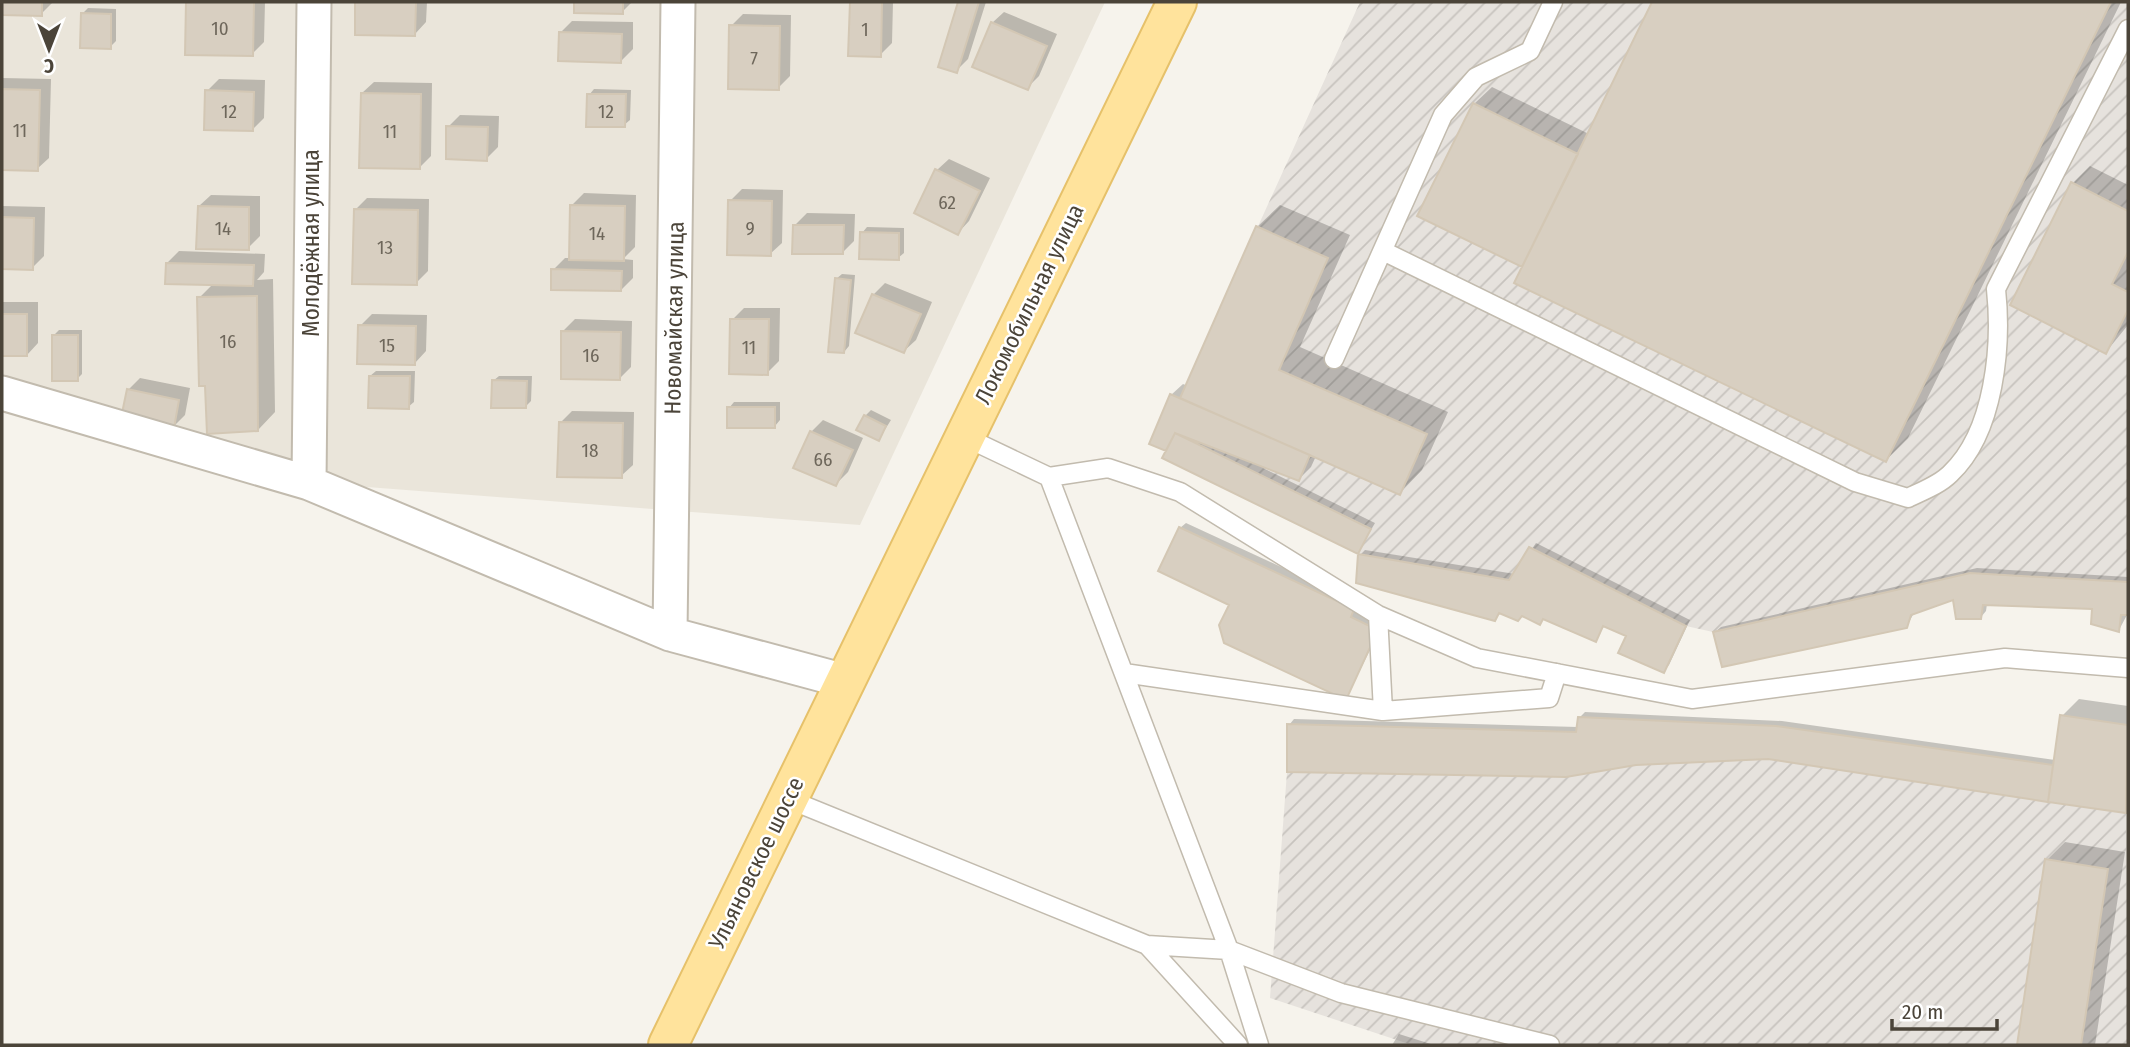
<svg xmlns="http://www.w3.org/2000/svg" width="2130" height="1047" font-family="'Fira Sans Condensed',sans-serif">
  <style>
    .residential { fill: #eae5da }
    .industrial { fill: url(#industrial-furrows) }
    .shadow { fill: #0003 }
    .building { fill: #d8cfc1; stroke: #d3c7b4; stroke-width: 2 }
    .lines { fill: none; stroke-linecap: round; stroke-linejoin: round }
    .lane-casing { stroke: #c2bbae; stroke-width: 21 }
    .street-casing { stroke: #c2bbae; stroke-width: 37 }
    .primary-casing { stroke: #e6c16a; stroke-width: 42 }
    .lane { stroke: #fff; stroke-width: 18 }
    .street { stroke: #fff; stroke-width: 33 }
    .primary { stroke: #ffe39c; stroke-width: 38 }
    .labels { text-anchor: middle; stroke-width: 5; stroke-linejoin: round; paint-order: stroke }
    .number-label { font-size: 19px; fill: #6e675b }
    .street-label { font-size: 23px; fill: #4b4439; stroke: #fff }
  </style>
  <defs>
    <pattern id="industrial-furrows" width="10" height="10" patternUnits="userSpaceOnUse" patternTransform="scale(1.75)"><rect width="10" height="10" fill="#e6e2dd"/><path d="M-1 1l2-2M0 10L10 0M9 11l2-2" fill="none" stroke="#c7c3be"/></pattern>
  </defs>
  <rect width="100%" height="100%" fill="#f6f3ec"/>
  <path class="residential" d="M2 2H1105L860 525 302 482 2 406Z"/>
  <path class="industrial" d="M1360 2H2128V582L1970 573 1713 632 1686 626 1530 548 1509 580 1358 554 1371 528 1175 433 1170 394 1180 398Z
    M1768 759 2126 813 2128 1045H1412L1270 998 1287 772 1566 777 1636 765Z"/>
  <path class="shadow" d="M2 2H53L41 14 2 13Z
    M188 2H265L264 42 252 54 187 53Z
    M357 2H427L426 22 415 34 357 33Z
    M576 2H632L622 12 575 11Z
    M852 2H893L892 43 880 55H850Z
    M960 2H986L968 59 956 71 940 66Z
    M1653 2H2121L1908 438 1886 460 1474 104 1492 87 1589 134Z
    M88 8 116 9V41L110 47 82 14Z
    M1004 12 1057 34 1039 76 1027 88 992 23Z
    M743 14 791 15 790 76 778 88 731 26Z
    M572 21 633 22V49L621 61 560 33Z
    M2 78 51 79 49 158 37 169H2Z
    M219 79 265 80 264 118 252 130 207 91Z
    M374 82 432 83 431 156 419 168 362 93Z
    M594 89 631 90 630 120 624 125 589 95Z
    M460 115 499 116 498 147 486 159 448 127Z
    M949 159 990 178 969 221 958 233 937 170Z
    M2090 166 2128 185V325L2106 352 2073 183Z
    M742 189 783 190 782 243 770 254 730 201Z
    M584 193 636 195 635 247 623 259 633 260V278L621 290 553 270 565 258H571L572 205Z
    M211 195 260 196V236L248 248 199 206Z
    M367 198 429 199 428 271 416 283 355 210Z
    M1280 205 1350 235 1300 347 1448 412 1422 470 1400 493 1316 456 1311 467 1299 479 1264 466 1263 468 1375 523 1358 552 1168 450 1171 395 1183 384 1188 386 1257 227Z
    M2 206 45 207 44 256 32 268 2 267Z
    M807 213 855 214 854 241 842 253 795 225Z
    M867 227 904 228V253L898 258 862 233Z
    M179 251 265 254 264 272 257 280 273 279 275 412 258 430 199 298 213 284 167 263Z
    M842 274 855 275 849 346 844 352 836 279Z
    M885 283 932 302 916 340 904 351 873 295Z
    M2 302H38V343L27 355H2Z
    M744 308H780L779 361 767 373 732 320Z
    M372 314 427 315 426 351 415 363 360 326Z
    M575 319 632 321 631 367 619 379 563 331Z
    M59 330H82V374L77 379 53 336Z
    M376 371H415L414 402 408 407 370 376Z
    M499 376H532L531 401 525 407 493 381Z
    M140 378 190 388 185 415 173 427 128 390Z
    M734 402H780V420L775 426 729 408Z
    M871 410 891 420 879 439 865 416Z
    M572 411 634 412 633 465 621 476 560 423Z
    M823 420 863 438 848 472 836 484 811 432Z
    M1186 523 1359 603 1355 611 1383 624 1346 698 1231 604 1180 528Z
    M1536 543 1690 620 1669 665 1663 671 1628 635 1605 625 1595 640 1545 618 1540 623 1523 614 1501 612 1495 619 1360 555 1365 550 1515 574Z
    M1977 568 2128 577V613L2119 630 2094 607 1987 604 1986 611 1981 617 1954 598 1915 611 1907 626 1715 632 1721 627Z
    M2079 699 2128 706V809L2125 811 1769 757 1289 725 1294 719 1578 727 1579 718 1585 712 1782 721 2055 760 2062 716Z
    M2065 842 2125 852 2095 1045H2019L2047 860Z
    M1399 1034 1434 1045H1392Z"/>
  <path class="building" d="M2 2H42V16L2 15Z
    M186 2H254L253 56 185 55Z
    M355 2H416L415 36 355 35Z
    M574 2H623V14L574 13Z
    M850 2H882L881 57 848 56Z
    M958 2H979L957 73 938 67Z
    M1652 2H2111L1886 462 1514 283Z
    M81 13 111 14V49L80 48Z
    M991 22 1047 46 1028 90 972 67Z
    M729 25 780 26 779 90 728 89Z
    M559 32 622 34 621 63 558 61Z
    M2 89 40 90 38 171 2 170Z
    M205 90 254 92 253 131 204 130Z
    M361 93 421 94 420 169 359 168Z
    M587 94H626L625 127H586Z
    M1473 103 1578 154 1522 267 1417 216Z
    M446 126 488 127 487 161 446 159Z
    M935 169 980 191 958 235 914 213Z
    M2071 182 2128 211V252L2112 284 2128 292V310L2106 354 2010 305Z
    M728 200 772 201 771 256 727 255Z
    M570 205 625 206 624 261 569 260Z
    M198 206 249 207V250L196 249Z
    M354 209 418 210 417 285 352 284Z
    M2 217 34 218 33 270 2 269Z
    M793 225H844L843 254H792Z
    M1256 226 1328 258 1279 370 1427 434 1400 495 1180 398Z
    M860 232 899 233V260L859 259Z
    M166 263 254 265 253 286 165 284Z
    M551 269 622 271 621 291 551 290Z
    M835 278 851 280 844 353 828 352Z
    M872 294 921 314 904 353 855 333Z
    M257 296 258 431 207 434 205 386H199L197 297Z
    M2 314H27V356H2Z
    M730 319H769L768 375 729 374Z
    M358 325 416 326 415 365 357 364Z
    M561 331 621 332 620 380 561 379Z
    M52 335H78V381H52Z
    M369 376H410L409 409 368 408Z
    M492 380 527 381 526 408H491Z
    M127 389 179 400 174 428 121 418Z
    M1170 394 1310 455 1299 481 1175 433 1166 451 1149 444Z
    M727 407H775V428H727Z
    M864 415 886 426 879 441 856 430Z
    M559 422 623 423 622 478 557 477Z
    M810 431 853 450 836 486 793 468Z
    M1175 433 1371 529 1358 554 1162 458Z
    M1179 527 1354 609 1351 617 1378 630 1346 700 1224 643 1219 625 1229 605 1158 571Z
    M1529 547 1686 626 1664 673 1618 653 1626 636 1603 626 1596 642 1543 619 1540 625 1522 616 1518 621 1499 613 1495 621 1356 583 1358 554 1509 580Z
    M1970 573 2128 582V615H2121L2119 632 2091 624 2092 609 1983 605 1981 619H1956L1953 600 1911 615 1907 628 1722 667 1713 632Z
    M2060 715 2128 725 2126 813 2048 802Z
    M1578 717 1776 726 2053 765 2048 802 1768 759 1636 765 1566 777 1287 772V724L1576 732Z
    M2045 859 2108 869 2081 1045H2017Z"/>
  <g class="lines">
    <g class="lane-casing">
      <path id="lane" d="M1383 251 1855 482 1908 498C1922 491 1939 485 1950 474 1995 432 2002 345 1996 289L2128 29
        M1334 359 1443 115 1476 77 1530 51 1553 2
        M965 437 1049 477 1108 468 1180 492 1378 615 1477 658 1692 699 2005 658 2128 668
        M1049 477 1229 950 1259 1045
        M1378 615 1383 711
        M1124 673 1383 711 1549 698 1557 673
        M788 799 1147 945 1238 1045
        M1147 945 1229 950 1341 993 1550 1045"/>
    </g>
    <g class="street-casing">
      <path id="street" d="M2 393 309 483 670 634 845 681
        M309 483 314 2
        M670 634 678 2"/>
    </g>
    <g class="primary-casing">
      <path id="primary" d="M668 1045 1177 2"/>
    </g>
    <use href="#lane" class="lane"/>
    <use href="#street" class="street"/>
    <use href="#primary" class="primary"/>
  </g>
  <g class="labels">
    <g class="number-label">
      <text x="220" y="35">10</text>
      <text x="865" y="36">1</text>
      <text x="754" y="65">7</text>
      <text x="229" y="118">12</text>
      <text x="606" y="118">12</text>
      <text x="20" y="137">11</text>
      <text x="390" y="138">11</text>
      <text x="947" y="209">62</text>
      <text x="223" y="235">14</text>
      <text x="750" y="235">9</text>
      <text x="597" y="240">14</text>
      <text x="385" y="254">13</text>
      <text x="228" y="348">16</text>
      <text x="387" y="352">15</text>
      <text x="749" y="354">11</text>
      <text x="591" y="362">16</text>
      <text x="590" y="457">18</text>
      <text x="823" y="466">66</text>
    </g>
    <g class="street-label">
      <text transform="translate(311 243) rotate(-90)" y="8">Молодёжная улица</text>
      <text transform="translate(1029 304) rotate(-64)" y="8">Локомобильная улица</text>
      <text transform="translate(674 318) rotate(-89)" y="8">Новомайская улица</text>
      <text transform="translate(756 863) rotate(-64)" y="8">Ульяновское шоссе</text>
    </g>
  </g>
  <rect width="2130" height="1047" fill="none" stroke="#4b4439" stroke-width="7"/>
  <g transform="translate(49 49) rotate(180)" stroke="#ffffff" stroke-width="5" paint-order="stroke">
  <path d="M0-5L12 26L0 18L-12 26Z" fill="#4b4439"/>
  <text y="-10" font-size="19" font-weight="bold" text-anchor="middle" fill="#4b4439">С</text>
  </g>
  <path d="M1892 1019v10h105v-10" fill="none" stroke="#4b4439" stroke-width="3.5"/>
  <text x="1902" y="1019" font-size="21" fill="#4b4439" stroke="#ffffff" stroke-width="5" paint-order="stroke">20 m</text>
</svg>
